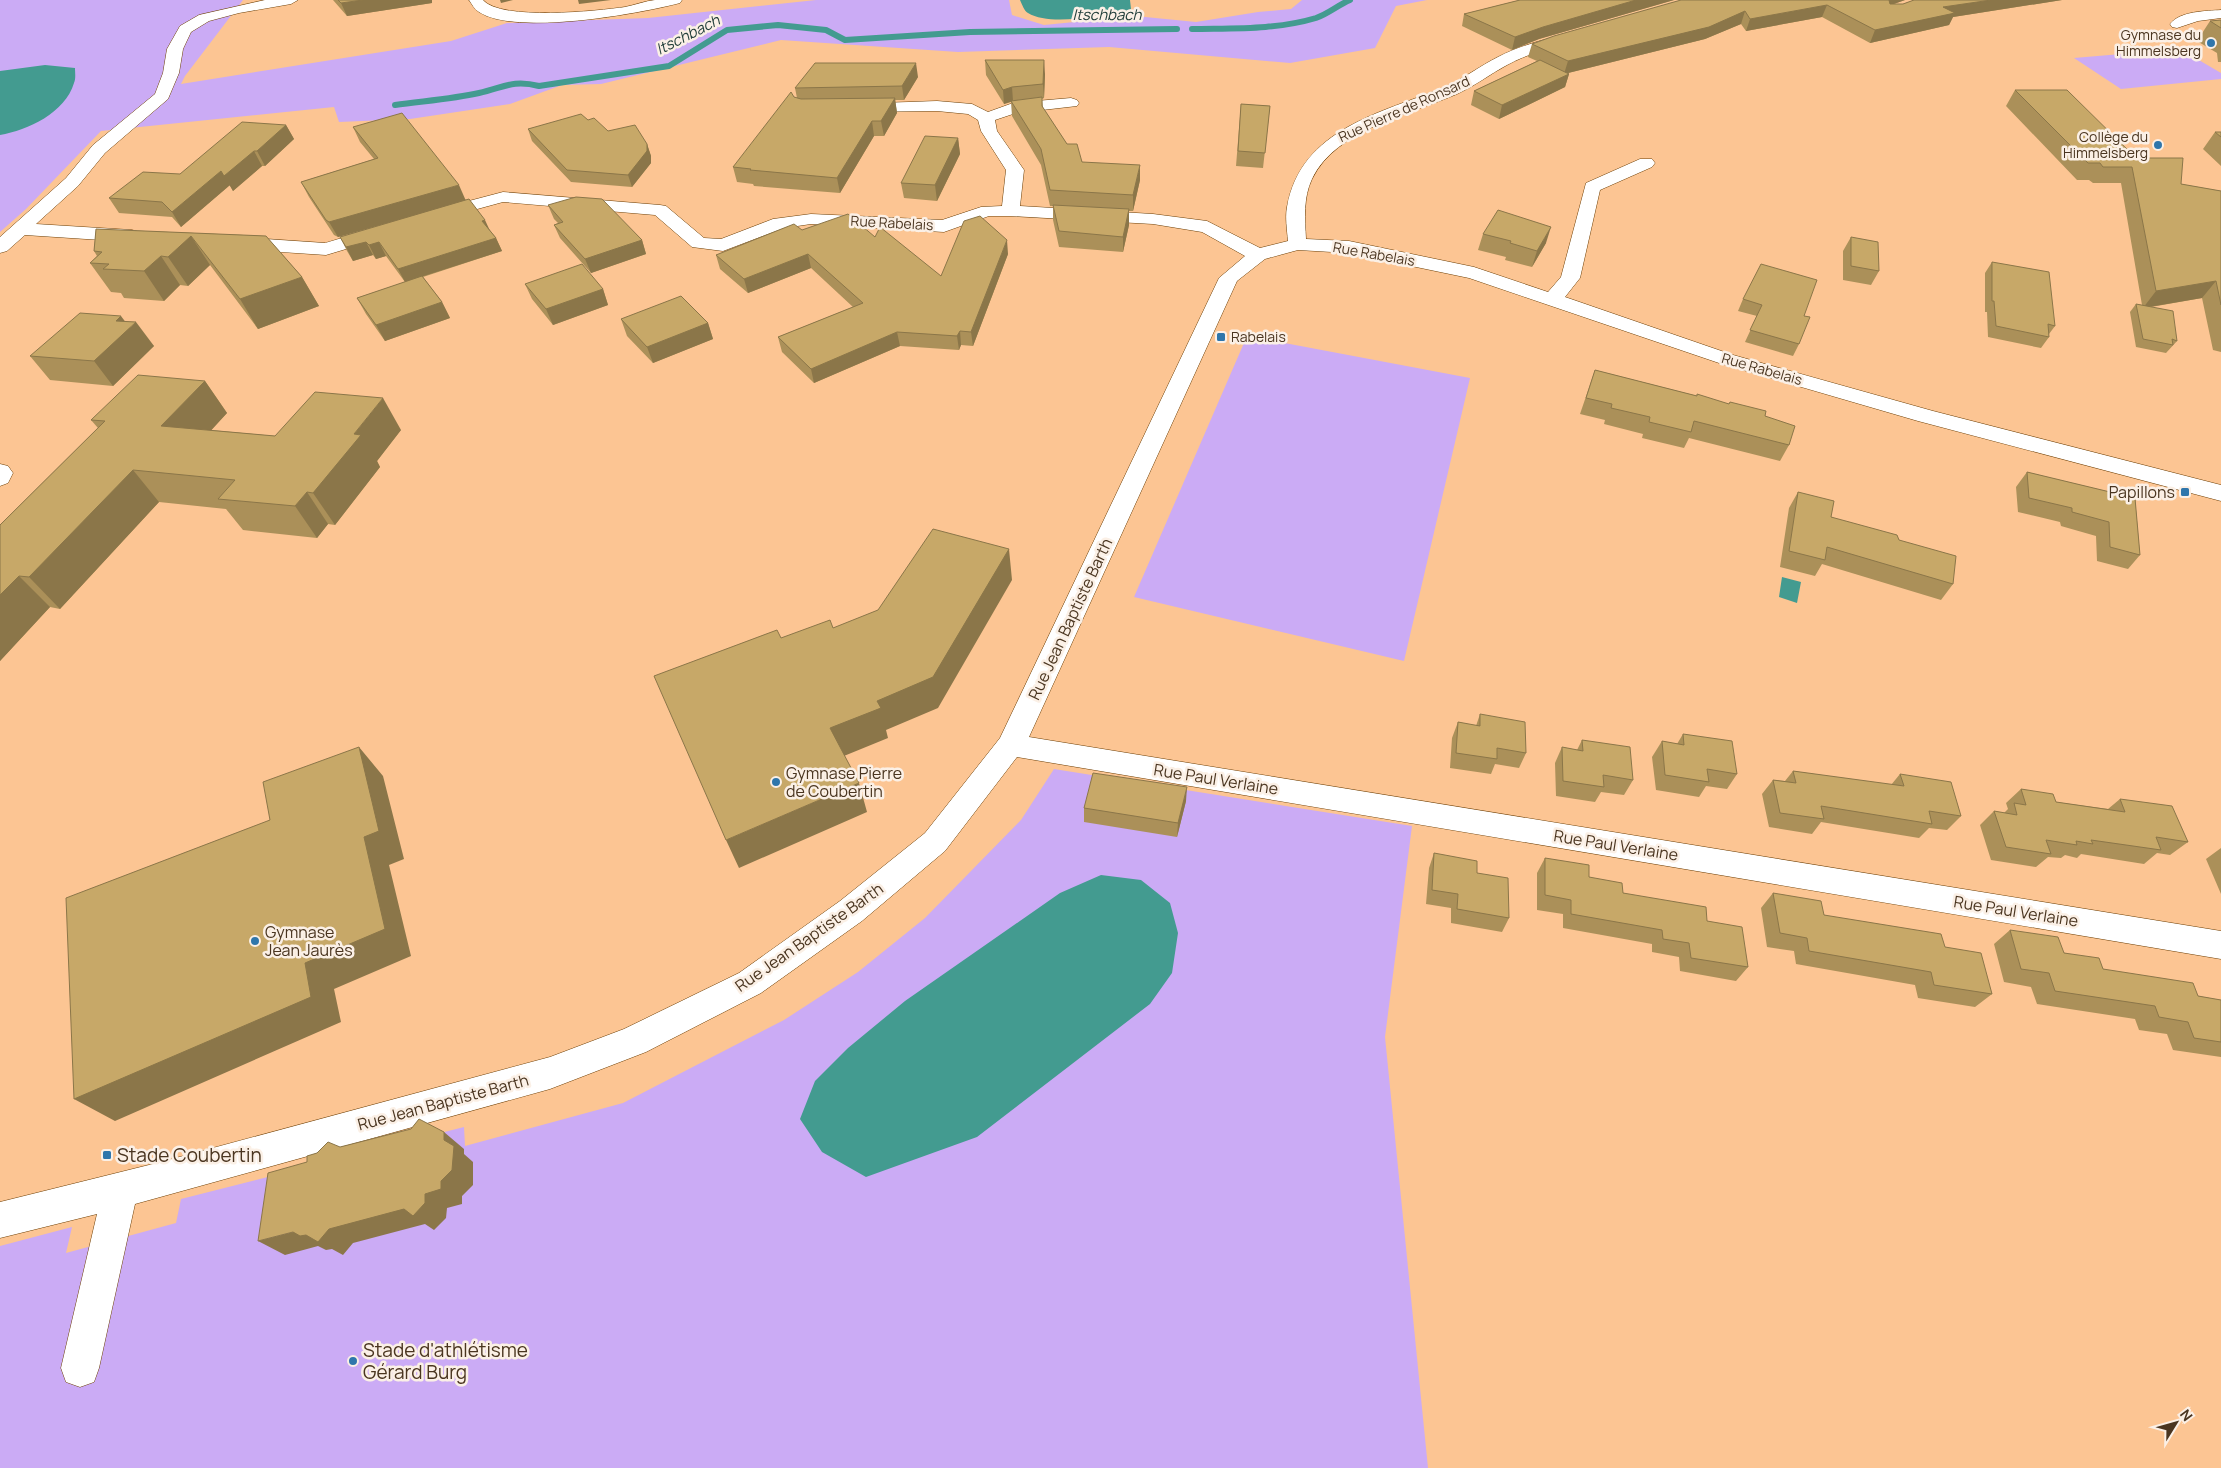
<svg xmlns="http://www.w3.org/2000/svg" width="2221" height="1468" font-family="Manrope,sans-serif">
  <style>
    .green { fill: #cbabf5 }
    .water { fill: #439b90 }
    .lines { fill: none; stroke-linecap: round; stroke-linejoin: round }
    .stream { stroke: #439b90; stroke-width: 6 }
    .minor-casing { stroke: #6d3f05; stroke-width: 1 }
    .minor { fill: #fff; fill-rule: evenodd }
    .wall { fill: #ab9059 }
    .shaded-wall { fill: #8b7649 }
    .building { fill: #c7a868; stroke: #8b7649 }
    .poi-dot { fill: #2f76ab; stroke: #fbf0e6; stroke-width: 2 }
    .labels { text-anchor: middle; stroke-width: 5; stroke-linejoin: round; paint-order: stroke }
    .far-poi-label { font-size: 14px; fill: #4a3520; stroke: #fbf0e6; text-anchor: end }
    .far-street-label { font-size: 14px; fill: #4a3520; stroke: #fbf0e6 }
    .far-water-label { font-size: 15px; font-style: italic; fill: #233f3b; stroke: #fbf0e6 }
    .poi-label { font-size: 16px; fill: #4a3520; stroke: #fbf0e6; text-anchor: start }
    .street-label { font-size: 16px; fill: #4a3520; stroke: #fbf0e6 }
    .near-poi-label { font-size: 19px; fill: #4a3520; stroke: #fbf0e6; text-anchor: start }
  </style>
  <rect width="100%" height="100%" fill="#fcc593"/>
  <path class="green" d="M0 0H243L185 76 181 84 451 41 507 23 648 18 816 0H1009L1012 15 1044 25 1135 16 1196 22 1258 12 1291 9 1302 0H1427L1396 6 1375 48 1290 63 1109 47 958 52 781 40 601 84 562 85 510 104 410 119 339 122 334 107 101 131 26 209 0 232Z
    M2180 49 2221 73V79L2121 89 2074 58Z
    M1247 336 1470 378 1404 661 1134 597Z
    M1054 769 1412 826 1385 1037 1428 1468H0V1246L72 1227 66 1253 176 1223 181 1199 464 1127 465 1146 623 1103 784 1020 858 972 925 918 1021 820Z"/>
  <path class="water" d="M1020 0H1130L1131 9 1121 13C1097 16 1049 26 1028 13 1024 11 1022 4 1020 0Z
    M45 65 75 68C75 72 76 79 74 83 65 113 28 130 0 135V71Z
    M1782 577 1801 582 1797 603 1779 597Z
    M1101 875 1141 880 1170 903 1178 933 1172 973 1150 1004 977 1137 866 1177 822 1152 800 1119 815 1081 848 1048 905 1001 1060 893Z"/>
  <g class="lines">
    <path class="stream" d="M1192 29C1233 28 1276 30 1316 18 1328 14 1338 5 1350 0
      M395 105C423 101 452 99 479 93 503 88 512 79 539 86L669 66 727 30 778 25 826 30 845 40 970 32 1177 29"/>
    <g class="minor-casing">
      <path id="minor" d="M265 0H298L291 4 239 13 209 21 191 32 183 49 179 73 168 99 105 153 78 186 36 224 132 230 139 232 141 236 139 240 132 242 25 235 7 251 0 253V237L66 178 93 145 155 94 163 73 167 49 180 26 199 15Z
        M469 0H483C501 21 598 11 625 7 635 5 645 1 655 0 664 0 673 0 682 0L680 3C638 14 515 36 479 12 474 9 472 4 469 0Z
        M2221 10V18L2198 21 2177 28 2172 27 2170 24C2180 11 2206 11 2221 10Z
        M1566 34 1571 36 1574 39 1571 42C1550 48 1527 54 1507 65 1490 74 1475 86 1457 94 1411 114 1336 129 1312 179 1303 198 1305 219 1306 239L1349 241 1474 267 1548 292 1561 277 1586 183 1640 159H1652L1655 163 1652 167 1600 190 1580 278 1565 297 1733 355 1933 411 2221 485V501L1918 421 1719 363 1469 278 1349 253 1298 250 1265 259 1237 281 1029 737 2221 931V959L1017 757 945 851 862 921 761 993 646 1052 550 1089 135 1204 99 1368 94 1382 80 1387 66 1382 61 1368 97 1214 0 1238V1202L161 1162 550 1057 624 1029 739 973 840 901 925 833 1000 738 1219 278 1245 256 1202 232 1153 224 1010 216H989L944 232 811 224 784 228 723 251 692 247 655 215 503 202 437 220 431 219 428 215 431 211 503 192 660 205 666 206 704 238 721 239 773 219 811 214 942 220 981 207 1002 206 1006 170 981 131 978 120 968 114 937 111 858 112 852 110 850 107 852 104 937 101 972 104 988 112 1013 103 1071 98 1077 100 1079 103 1077 106 1016 113 995 120 997 131 1024 170 1020 206 1153 214 1207 221 1260 248 1288 241C1287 230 1285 217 1287 207 1301 128 1382 113 1445 87 1463 79 1480 66 1498 57 1519 46 1543 40 1566 34Z
        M379 227 386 229 388 233 386 237 326 255 237 249 230 247 228 243 230 239 237 237 325 243Z
        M0 464 8 466 13 473 8 483 0 486Z"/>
    </g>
    <use href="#minor" class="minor"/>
  </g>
  <path class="wall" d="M333 0H432V3L347 16Z
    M1520 0H1674L1539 39 1512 50 1462 26 1464 14Z
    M1681 0H1905L1894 4H1903L1914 0H2062L1953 17 1949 25 1870 43 1822 17 1746 31 1741 24 1705 39 1568 73 1569 74 1565 87 1499 119 1471 105 1474 91 1537 61 1528 57 1532 44Z
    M2221 20V62H2218L2217 53 2197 41 2210 21Z
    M985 60 1045 74 1044 98 1042 99 1043 108 1067 144 1082 162 1140 180 1133 211H1129V225L1123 252 1059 247 1053 220V206H1050L1041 165 1012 116 1011 102 1004 104 986 75Z
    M918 77 904 100H895L897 113 884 136H874L840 193 754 186 753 184 737 182 733 167 794 97 797 98 795 88Z
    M2015 90 2136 158 2181 184 2221 191V352L2213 350 2202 298 2151 307 2177 341 2166 353 2136 347 2130 312 2136 304 2142 305 2121 183H2093L2089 180H2077L2006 106Z
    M1241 104 1270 106 1263 168 1236 166Z
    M588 120 608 131 647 144 651 156V163L632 187 571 182 532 141 528 129Z
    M286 125 294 139 265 166H262L233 191 230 185 181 227 172 217 119 213 109 198 180 174Z
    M353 127 466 200 496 238 502 251 423 277 442 302 450 318 385 341 366 314 357 298 405 282 386 256 376 259 373 255 353 261 347 251 340 237 415 215 338 237 334 235 309 197 301 182 374 159 360 142Z
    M2215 132H2221V166L2203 149Z
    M958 138 960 154 937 201 904 198 901 183Z
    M548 205 642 240 646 254 591 273 560 238 554 225 558 223 554 219Z
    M96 229 266 236 302 277 319 306 258 329 210 265 188 286 180 285 164 301 124 298 121 293 111 292 90 263 97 256 94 251Z
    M802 230 875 237 941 276 1008 254 973 346 961 345 959 350 900 346 814 383 782 352 778 337 853 307 811 268 748 293 720 269 716 255Z
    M1483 234 1546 243 1532 267 1505 260 1506 257 1478 250Z
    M1851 237 1879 271 1871 285 1843 280V251Z
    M1992 262 2055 326 2049 334V337L2041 348 1988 337 1987 312H1985V273Z
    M525 284 603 289 608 305 553 325 532 299Z
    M1743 299 1804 316 1799 344 1793 356 1745 342 1757 316 1738 311Z
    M621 319 708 323 713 339 653 363 627 336Z
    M125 321 154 346 113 386 50 380 30 356Z
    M1595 370 1729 404 1730 402 1765 416 1789 445 1780 461 1689 438 1684 448 1642 438 1643 434 1604 424 1605 420 1580 414Z
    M205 381 227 413 211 430 275 436 401 430 377 461 380 467 335 525 328 524 317 538 243 530 226 509 159 502 60 609 50 607 0 661V525L98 428 91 420Z
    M2027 472 2135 498 2140 555 2128 569 2097 561 2096 536 2061 526 2060 522 2018 512 2016 487Z
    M1798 492 1831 517 1899 540 1953 584 1941 600 1822 564 1815 576 1780 567 1789 508Z
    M1480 714 1526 753 1519 768 1495 764 1491 774 1450 768 1452 738 1458 722 1476 726Z
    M1683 734 1737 774 1727 789 1706 786 1699 797 1656 790 1652 757 1662 741 1677 744Z
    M1582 740 1633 780 1624 795 1601 792 1595 802 1556 796 1555 763 1562 747 1577 750Z
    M1793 771 1891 785 1900 774 1961 816 1947 830 1929 828 1919 838 1821 822 1812 834 1769 827 1762 794 1773 780 1785 781Z
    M2021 789 2056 802 2108 809 2120 799 2188 842 2170 855 2157 853 2144 864 2081 854 2077 858 2065 855 2061 858 2048 857 2036 867 1991 860 1980 825 1994 811 2004 813 2008 809 2006 803Z
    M1186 801 1177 837 1084 822V808Z
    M2221 848V894L2206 859Z
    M1434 853 1477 873 1509 918 1502 932 1451 923V908L1426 904 1429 868Z
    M1545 858 1589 877 1623 893 1707 921 1748 967 1736 981 1680 971 1679 957 1652 952V944L1563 928V914L1537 910V873Z
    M1773 893 1824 915 1945 947 1992 994 1975 1007 1918 998 1915 985 1796 964 1794 951 1767 947 1761 908Z
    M2010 930 2103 969 2198 996 2221 1000V1057L2173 1050 2167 1034 2139 1030 2135 1019 2037 1004 2031 987 2004 982 1994 944Z"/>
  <path class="shaded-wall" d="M363 0H432V3L347 16 341 3Z
    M500 0H513L501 3Z
    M578 0H611L579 4Z
    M1636 0H1674L1539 39 1512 50 1515 37 1543 27Z
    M1888 0H1905L1885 7Z
    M1991 0H2062L1953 17 1949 25 1870 43 1875 30 1943 7Z
    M1827 5 1822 17 1746 31 1750 19Z
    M1745 11 1741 24 1705 39 1564 74 1568 61Z
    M1044 60 1045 74 1044 98 1043 84Z
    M916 63 918 77 904 100 902 86Z
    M1569 74 1565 87 1499 119 1502 105Z
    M1012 87 1013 101 1004 104 1003 90Z
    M895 98 897 113 884 136 881 121Z
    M872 121 874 136 840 193 837 178Z
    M286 125 294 139 265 166 257 151Z
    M958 138 960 154 937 201 935 185Z
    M647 144 651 156V163L632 187 628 175Z
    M254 151 262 166 233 191 224 176Z
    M1140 165V180L1133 211V195Z
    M221 171 230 185 181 227 172 212Z
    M459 185 466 201 338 237 329 222Z
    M1129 209V225L1123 252V237Z
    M485 220 491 233 482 221Z
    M1551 227 1546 243 1532 267 1537 251Z
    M191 236 210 265 188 286 168 257Z
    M496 238 502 251 405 282 398 269Z
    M642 240 646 254 591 273 585 259Z
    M1007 240 1008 254 973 346 971 332Z
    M366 242 373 255 353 261 346 247Z
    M379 242 386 256 376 259 369 245Z
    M808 254 811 268 748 293 744 279Z
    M161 256 180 285 164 301 144 271Z
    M302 277 319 306 258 329 240 299Z
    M2216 281 2202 298 2143 308 2156 291Z
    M603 289 608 305 553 325 546 309Z
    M442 302 450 318 385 341 376 325Z
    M121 316 130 328 136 322 154 346 113 386 94 361 116 321Z
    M708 323 713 339 653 363 647 347Z
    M960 331 961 345 959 350 957 336Z
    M897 332 900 346 814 383 811 369Z
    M205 381 227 413 186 458 161 426Z
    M383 398 401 430 377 461 380 467 335 525 313 493 354 434Z
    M133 470 159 502 60 609 29 577Z
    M307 492 328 524 317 538 295 506Z
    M1009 549 1012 580 938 708 886 730 888 738 839 758 830 728 877 701Z
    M19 576 50 607 0 661V595Z
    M359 747 383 776 404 859 389 865 411 956 334 989 341 1022 115 1121 74 1099 305 963 364 837Z
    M859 783 867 812 739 868 726 840Z
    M1187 787 1186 801 1177 837 1178 823Z
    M444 1132 464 1149V1154L473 1162V1185L462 1196V1204L447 1208 446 1218 434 1230 425 1224 353 1243 343 1255 332 1249 326 1250 318 1246 285 1255 258 1241 293 1232 329 1229 425 1194 444 1140Z"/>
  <path class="building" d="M338 0H363L341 3Z
    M1520 0H1636L1543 27 1515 37 1464 14Z
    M1681 0H1889L1890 4H1903L1914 0H1991L1943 7 1955 13 1875 30 1827 5 1750 19 1745 11 1709 27 1568 61 1532 44 1554 36Z
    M2221 20V28L2210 21Z
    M985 60H1044L1043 84 1012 87 1003 90Z
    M1540 60 1569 74 1502 105 1474 91Z
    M815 63H916L902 86 795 88Z
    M2015 90H2067L2136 158H2183L2181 184 2221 191V305L2216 281 2156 291 2132 167H2103L2100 163H2088Z
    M791 92 794 97 801 99 895 98 881 121H872L837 178 750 170 751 169 733 167Z
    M1042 97V106L1067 144H1077L1082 162 1140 165 1133 195 1050 190 1041 149 1011 101Z
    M1241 104 1270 106 1265 153 1238 151Z
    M402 113 459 185 329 222 326 220 301 182 378 158 353 127Z
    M581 114 588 120 594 118 608 131 635 125 647 144V151L628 175 567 170 528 129Z
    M242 122 286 125 257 151H254L224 176 221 171 172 212 162 202 109 198 143 172 180 174Z
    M2215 132H2221V137Z
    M925 136 958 138 935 185 901 183Z
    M576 197 602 199 642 240 585 259 554 225 563 222 548 205Z
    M469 199 485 220 482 221 496 238 398 269 379 242 369 245 366 242 346 247 340 237Z
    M1053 205 1129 209 1123 237 1059 231Z
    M1498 210 1551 227 1537 251 1510 243 1511 241 1483 234Z
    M848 214 875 237 880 227 941 276 964 221 980 216 1007 240 971 332 960 331 957 336 897 332 811 369 778 337 863 303 808 254 744 279 716 255 794 224 802 230Z
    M96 229 266 236 302 277 240 299 191 236 168 257 161 256 144 271 103 269 109 264 90 263 102 252 94 251Z
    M1851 237 1878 242 1879 271 1851 266Z
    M1992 262 2049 272 2055 326 2048 324 2049 337 1996 326 1994 301H1992Z
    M582 264 603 289 546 309 525 284Z
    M1761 264 1817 280 1804 316 1810 317 1799 344 1750 330 1762 305 1743 299Z
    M422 276 442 302 376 325 357 298Z
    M681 296 708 323 647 347 621 319Z
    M2136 304 2173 311 2177 341 2172 339 2173 345 2143 339Z
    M80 313 121 316 116 321 136 322 94 361 30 356Z
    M1595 370 1697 396V394L1729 404 1730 402 1766 411 1765 416 1795 426 1789 445 1694 421 1691 432 1649 422 1650 417 1611 408 1612 404 1586 398Z
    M138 375 205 381 161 426 275 436 315 392 383 398 354 434 361 435 313 493 307 492 295 506 218 499 235 480 133 470 29 577 19 576 0 595V525L105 421 91 420Z
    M2027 472 2135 498 2140 555 2110 547 2109 522 2072 512V508L2029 498Z
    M1798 492 1834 501 1831 517 1897 535 1899 540 1956 556 1953 584 1827 547 1825 560 1789 551Z
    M933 529 1009 549 933 677 877 701 881 708 830 728 859 783 726 840 654 676 777 630 781 638 830 620 833 628 878 610Z
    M1480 714 1525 722 1526 753 1497 748V759L1456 753 1458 722 1480 726Z
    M1683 734 1732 741 1737 774 1707 769 1709 782 1665 775 1662 741 1684 745Z
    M1582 740 1630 747 1633 780 1603 775 1604 787 1563 781 1562 747 1583 751Z
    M359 747 379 831 364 837 385 929 305 963 311 997 74 1099 66 898 270 820 263 782Z
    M1793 771 1904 786 1900 774 1951 782 1961 816 1929 811 1932 824 1821 806 1824 819 1780 813 1773 780 1796 783Z
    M1093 773 1187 787 1178 823 1084 808Z
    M2021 789 2053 794 2056 802 2125 812 2120 799 2172 806 2188 842 2156 837 2161 850 2091 840 2093 844 2076 841 2077 845 2046 840 2051 854 2006 847 1994 811 2017 815 2014 803 2026 805Z
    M1434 853 1477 861V873L1508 878 1509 918 1457 909 1458 894 1432 890Z
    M1545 858 1589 865V877L1622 883 1623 893 1706 907 1707 921 1742 927 1748 967 1691 958 1689 943 1663 939 1662 930 1571 914V900L1545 895Z
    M1773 893 1821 901 1824 915 1941 934 1945 947 1981 953 1992 994 1934 985 1931 972 1809 951 1807 938 1780 933Z
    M2010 930 2058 937 2064 953 2099 958 2103 969 2193 983 2198 996 2221 1000V1042L2194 1038 2188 1022 2159 1017 2155 1006 2055 991 2049 973 2021 969Z
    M419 1119 444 1132V1140L454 1146 452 1170 441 1181V1189L425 1194V1203L413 1216 404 1209 329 1229 318 1242 306 1235 300 1236 293 1232 258 1241 268 1173 307 1162V1156L317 1153 328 1142 340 1147 411 1129Z"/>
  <g class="poi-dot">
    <circle cx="2211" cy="43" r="5"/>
    <circle cx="2158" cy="145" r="5"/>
    <rect x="1216" y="332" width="10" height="10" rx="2.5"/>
    <rect x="2180" y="487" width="10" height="10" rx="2.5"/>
    <circle cx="776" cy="782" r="5"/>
    <circle cx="255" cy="941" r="5"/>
    <rect x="102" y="1150" width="10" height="10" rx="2.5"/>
    <circle cx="353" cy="1361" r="5"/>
  </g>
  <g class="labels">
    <g class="far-poi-label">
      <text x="2201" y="40">Gymnase du<tspan x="2201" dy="16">Himmelsberg</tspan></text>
      <text x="2148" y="142">Collège du<tspan x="2148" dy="16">Himmelsberg</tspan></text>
      <text x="1231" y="342" text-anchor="start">Rabelais</text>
    </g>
    <g class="far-street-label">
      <text transform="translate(1404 109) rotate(-24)" y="5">Rue Pierre de Ronsard</text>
      <text transform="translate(892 223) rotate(3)" y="5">Rue Rabelais</text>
      <text transform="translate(1374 254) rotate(10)" y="5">Rue Rabelais</text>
      <text transform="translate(1762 369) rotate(16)" y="5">Rue Rabelais</text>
    </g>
    <g class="far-water-label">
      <text x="1107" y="20">Itschbach</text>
      <text transform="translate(688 35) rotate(-27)" y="5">Itschbach</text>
    </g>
    <g class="poi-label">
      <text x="2175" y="498" text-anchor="end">Papillons</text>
      <text x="786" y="779">Gymnase Pierre<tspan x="786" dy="18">de Coubertin</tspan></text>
      <text x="265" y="938">Gymnase<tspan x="265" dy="18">Jean Jaurès</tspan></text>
    </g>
    <g class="street-label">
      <text transform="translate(1070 619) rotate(-65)" y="6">Rue Jean Baptiste Barth</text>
      <text transform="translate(1216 779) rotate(9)" y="6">Rue Paul Verlaine</text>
      <text transform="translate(1616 845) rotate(9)" y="6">Rue Paul Verlaine</text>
      <text transform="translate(2016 911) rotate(9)" y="6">Rue Paul Verlaine</text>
      <text transform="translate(809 937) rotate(-35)" y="6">Rue Jean Baptiste Barth</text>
      <text transform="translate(443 1102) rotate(-15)" y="6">Rue Jean Baptiste Barth</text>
    </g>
    <g class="near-poi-label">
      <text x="117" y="1162">Stade Coubertin</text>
      <text x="363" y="1357">Stade d'athlétisme<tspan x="363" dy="22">Gérard Burg</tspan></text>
    </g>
  </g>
  <g transform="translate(2176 1423) rotate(53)" stroke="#fbf0e6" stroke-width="4" paint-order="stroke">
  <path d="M0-4L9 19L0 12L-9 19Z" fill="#4a3520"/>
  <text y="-8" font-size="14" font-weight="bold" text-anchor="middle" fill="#4a3520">N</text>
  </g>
</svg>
